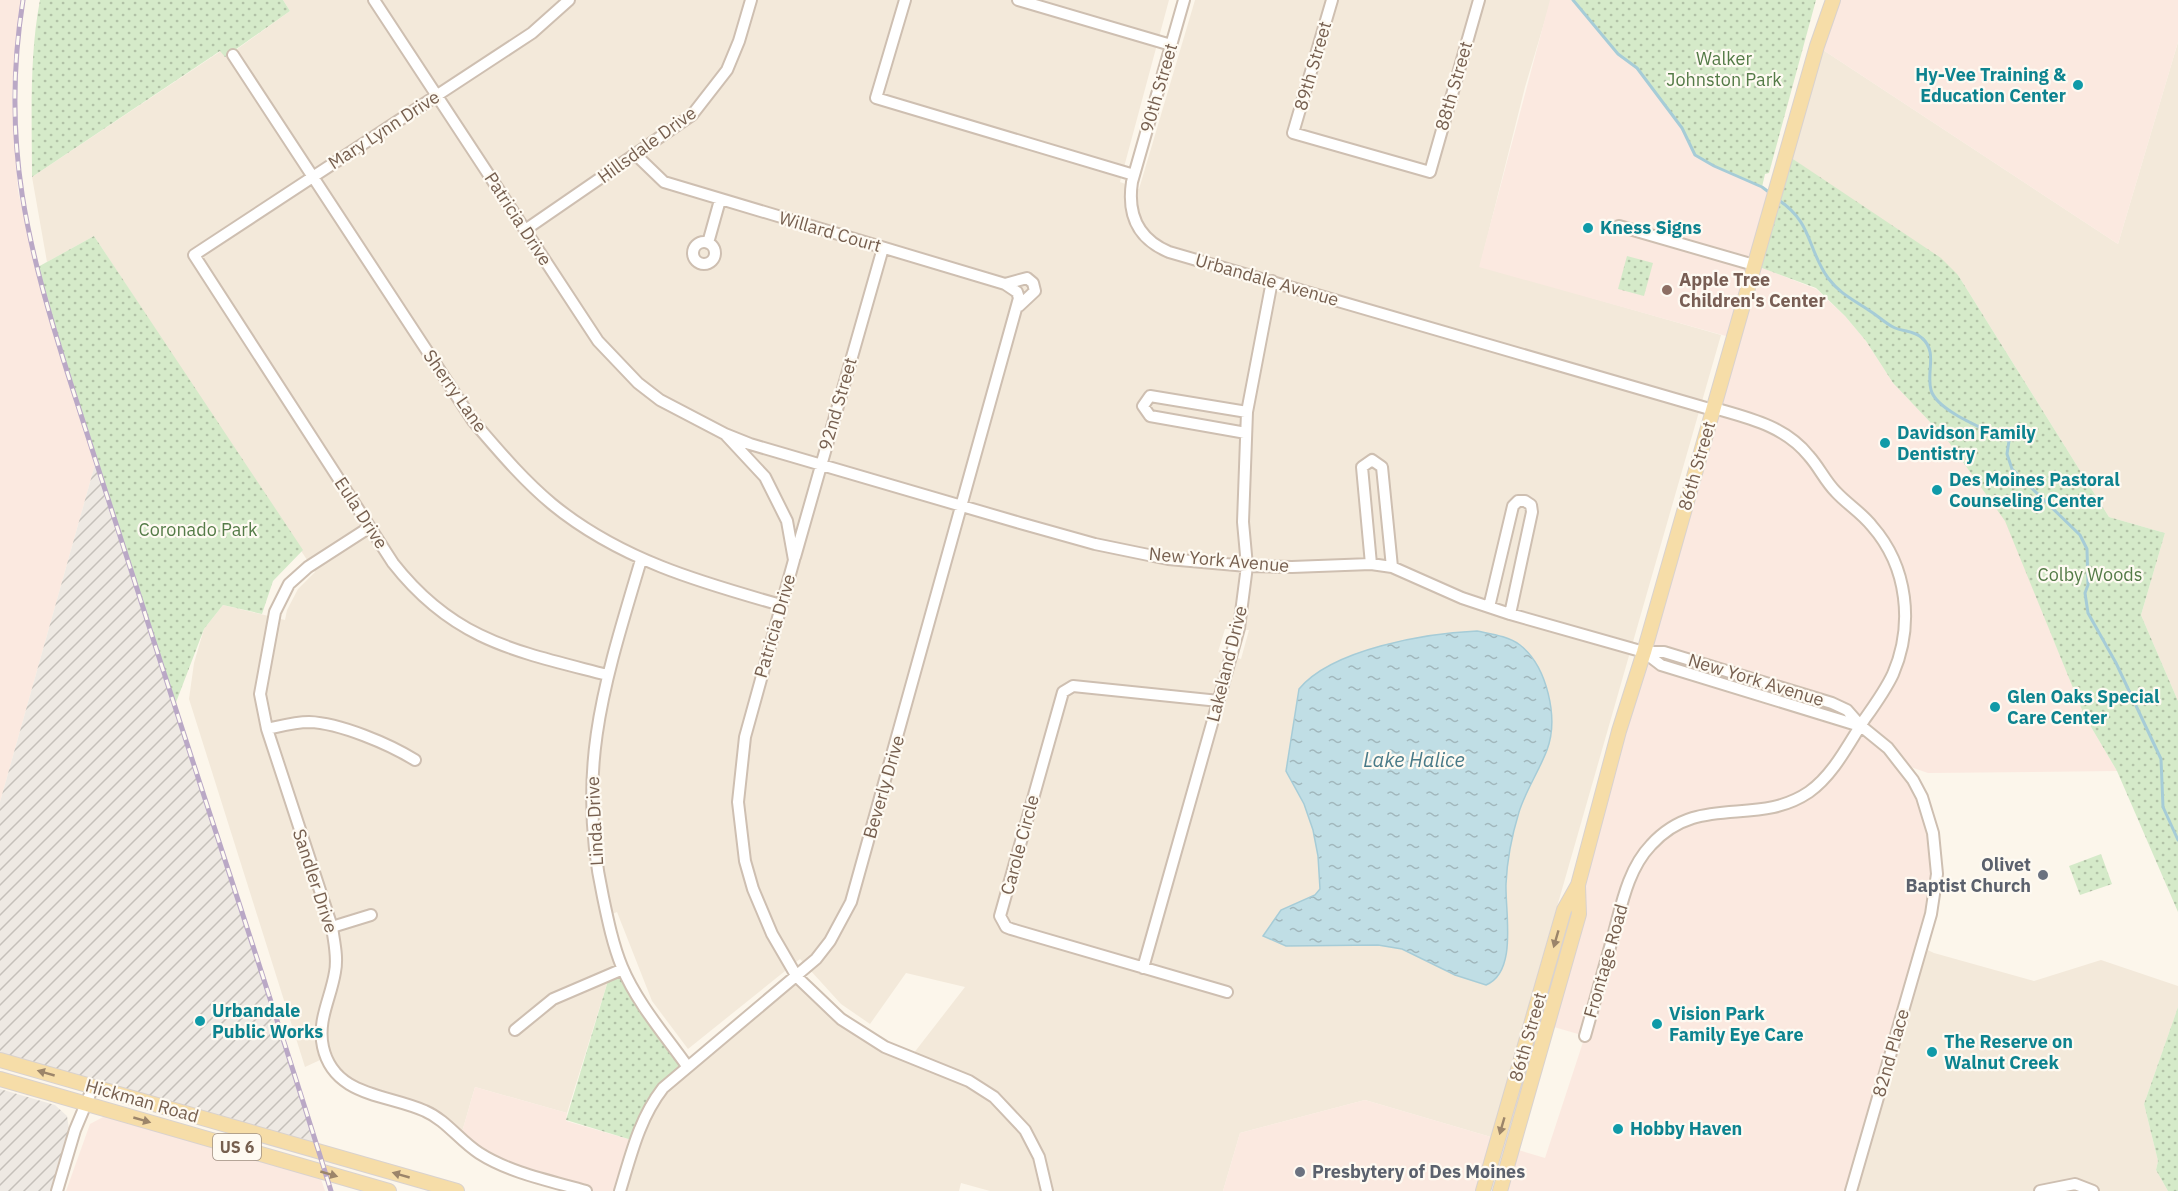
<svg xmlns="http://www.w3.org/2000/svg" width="2178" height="1191" font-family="'IBM Plex Sans',sans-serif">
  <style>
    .residential { fill: #f3e9da; fill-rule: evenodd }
    .commercial { fill: #fbe9e0 }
    .industrial { fill: url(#industrial-furrows) }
    .park { fill: url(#park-dots) }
    .water { fill: url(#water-ripples); stroke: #a6ccd7; stroke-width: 1.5 }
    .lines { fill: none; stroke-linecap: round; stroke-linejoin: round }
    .stream { stroke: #a6ccd7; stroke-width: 3 }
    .minor-casing { stroke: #cebfb1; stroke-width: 14 }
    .major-casing { stroke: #d9d2ce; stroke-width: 16 }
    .minor { stroke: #fff; stroke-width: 10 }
    .major { stroke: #f6dda8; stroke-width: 14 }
    .rail-casing { stroke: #baa8c6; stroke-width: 5 }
    .rail { stroke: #fefaf2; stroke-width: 3; stroke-dasharray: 9; stroke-linecap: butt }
    .oneway { fill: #9c856a }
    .culture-dot { fill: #0f9aa8; stroke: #fefaf2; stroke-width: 2 }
    .education-dot { fill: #8d6e63; stroke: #fefaf2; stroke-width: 2 }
    .worship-dot { fill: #6b7280; stroke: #fefaf2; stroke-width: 2 }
    .labels { text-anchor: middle; stroke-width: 4.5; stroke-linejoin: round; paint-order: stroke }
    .shield { fill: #fefaf2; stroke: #9f8e80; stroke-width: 1.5 }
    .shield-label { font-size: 16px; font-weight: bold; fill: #765f4f }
    .park-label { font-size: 18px; fill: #547b47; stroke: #fefaf2 }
    .street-label { font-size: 18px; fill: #765f4f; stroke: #fefaf2 }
    .culture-label { font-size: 18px; font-weight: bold; fill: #0d838f; stroke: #fefaf2; text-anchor: start }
    .education-label { font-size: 18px; font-weight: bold; fill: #785e54; stroke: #fefaf2; text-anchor: start }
    .worship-label { font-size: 18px; font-weight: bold; fill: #5b616d; stroke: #fefaf2; text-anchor: end }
    .water-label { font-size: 20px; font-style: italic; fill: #497a88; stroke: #fefaf2 }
  </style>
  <defs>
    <pattern id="industrial-furrows" width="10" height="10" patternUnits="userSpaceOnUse" patternTransform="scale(1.5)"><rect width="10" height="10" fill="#eee9e3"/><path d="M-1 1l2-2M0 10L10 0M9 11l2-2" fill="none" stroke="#c5c0ba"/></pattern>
    <pattern id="park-dots" width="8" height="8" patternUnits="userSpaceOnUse" patternTransform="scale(1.5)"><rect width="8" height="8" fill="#d5eac9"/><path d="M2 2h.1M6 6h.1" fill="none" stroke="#b1c1a6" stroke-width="1.8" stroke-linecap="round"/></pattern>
    <pattern id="water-ripples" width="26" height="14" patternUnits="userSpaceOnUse" patternTransform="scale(1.5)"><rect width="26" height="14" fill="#c0dee5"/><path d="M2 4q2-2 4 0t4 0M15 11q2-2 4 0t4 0" fill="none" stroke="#a1b7bc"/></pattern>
  </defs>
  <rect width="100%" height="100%" fill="#fcf6eb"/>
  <path class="residential" d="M283 0H1169L1120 182 1139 189 1195 0H1551L1525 87 1480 266 1721 335 1491 1137 1365 1100 1240 1133 1223 1191H990L961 1183 959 1191H620L654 1099 797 977 841 1019 910 1058 965 987 906 973 870 1024 841 1004 800 959 688 1049 652 1001 617 912 607 916 623 969 610 974 567 1113 475 1087 460 1139 434 1115 358 1090 330 1066 333 1054 305 1067 189 699 194 663 204 629 223 605 285 620 287 610 298 589 315 572 94 236 47 262 32 177 221 51 226 57 290 11ZM1225 629 1249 630 1241 659 1218 652Z
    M2178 42V701L2141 615 2165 533 2109 517 1958 275 1787 155 1817 46 2118 244Z
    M1921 947 1934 953 2034 981 2101 960 2178 986V1007L2144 1104 2158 1161 2156 1170 2168 1191H1851Z"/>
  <path class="commercial" d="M0 0H23L12 96 18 191 40 284 96 461 0 802Z
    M1550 0H1573L1618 54 1637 68 1682 128 1734 174 1762 187 1774 197 1755 265 1816 289 1845 316 1866 341 1893 383 1948 441 2006 521 2084 715 2117 771 1928 773 1902 764 1922 797 1937 874 1851 1191H1500L1512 1148 1545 1158 1585 1036 1547 1025 1579 914 1578 885 1733 338 1479 267Z
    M1833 0H2178V42L2118 244 1817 46Z
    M475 1087 567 1113 566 1121 635 1141 619 1191H586L510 1168 460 1139Z
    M1365 1100 1491 1137 1476 1191H1223L1240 1133Z
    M105 1116 320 1176 325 1191H66L90 1124Z"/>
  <path class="industrial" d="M96 461 202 789 319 1151 0 1060V802Z
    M0 1089 55 1105 67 1116 69 1129 51 1191H0Z"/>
  <path class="park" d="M40 0H283L290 11 225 57 220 51 32 177C32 119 29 57 40 0Z
    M1573 0H1816L1769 173 1765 174 1762 187 1714 166 1695 155 1682 128 1637 68 1618 54Z
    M1787 155 1941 258 1958 275 2109 517 2165 533 2141 615 2178 701V912L2117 771 2084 715 2005 521 1948 441 1893 383 1866 341 1845 316 1816 288 1754 265Z
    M94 236 303 550 273 581 262 614 223 605 204 629 175 705 36 268Z
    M1627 256 1653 263 1644 296 1618 289Z
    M2101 854 2112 884 2080 895 2069 866Z
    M623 969 687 1066 663 1088 635 1141 566 1120 610 974Z
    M2178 1007V1191H2168L2156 1170 2158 1161 2144 1104Z"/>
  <path class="water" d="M1477 631C1491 634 1508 636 1520 645 1547 666 1559 718 1547 750 1539 771 1526 790 1519 812 1512 835 1507 860 1506 884 1505 912 1518 972 1486 985L1455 975 1402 949 1378 945 1286 946 1263 936 1281 910 1315 895 1320 889 1318 856 1313 830 1304 804 1286 771 1299 689C1332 649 1427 633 1477 631Z"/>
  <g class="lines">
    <path class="stream" d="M1573 0 1618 54 1637 68 1682 128 1695 155 1714 166 1762 187 1770 193
      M1777 199C1813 222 1807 249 1828 278 1840 294 1854 300 1870 311 1878 316 1885 323 1893 327 1902 332 1914 330 1922 338 1938 352 1926 372 1931 390 1937 412 1990 431 2009 441L2007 454 2012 469 2080 535 2087 549 2088 585 2085 593 2088 613 2116 663 2161 759 2163 807 2178 840"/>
    <g class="minor-casing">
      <path id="minor" d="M374 0 598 341 638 383 660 400 725 434 765 477 787 521 794 560 745 737 738 802 745 861 753 889 772 934 797 977 841 1019 885 1047 969 1081 994 1097 1025 1130 1039 1157 1047 1191
        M569 0 532 33 194 255 393 563C454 641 516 651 607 675
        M905 0 876 98 1134 175
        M1018 0 1171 45
        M1184 0 1132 182C1127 215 1138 239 1169 252L1713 410
        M1332 0 1293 133 1430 172 1479 0
        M233 55 473 421C498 450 522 479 552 504 619 559 699 582 781 605
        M1619 226 1754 265
        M525 230 692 115 727 70 739 41 751 0
        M693 253a11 11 0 1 1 22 0a11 11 0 1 1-22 0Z
        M708 243 720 200
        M1005 284 1027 278 1033 283 1035 291 1019 306
        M1246 433 1150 416 1143 406 1150 396 1247 412
        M725 434 750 444 1020 523 1095 544 1168 559 1247 566 1292 567 1371 564 1392 567 1462 598 1510 614 1644 652H1664L1832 703 1847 710 1861 726 1888 748 1913 780 1922 797 1933 833 1937 874 1931 914 1851 1191
        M370 527 308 567 289 584 275 612 260 694 267 729 332 927C334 942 338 957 335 972 331 998 317 1020 323 1047 334 1097 388 1094 425 1111 446 1120 460 1141 479 1153 510 1173 551 1181 586 1191
        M795 557 883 248
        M641 560C605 681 575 769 603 897 608 921 613 945 622 967 637 1003 665 1035 687 1066
        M1371 564 1362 467 1372 460 1382 467 1392 567
        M1489 607 1513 506 1518 501H1525L1531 505 1532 512 1510 614
        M1644 652 1661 665 1860 726
        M1219 701 1073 686 1063 692 1000 916 1006 927 1011 929 1227 992
        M267 729C281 726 295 722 309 722 340 723 389 744 415 760
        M332 927 371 915
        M1143 968 1239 628 1247 566 1243 522 1247 412 1272 281
        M515 1030 553 999 623 969
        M1585 1036C1594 1004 1603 972 1612 940 1621 908 1627 870 1651 845 1699 792 1756 828 1809 792 1833 775 1848 745 1864 720 1874 706 1885 691 1893 674 1914 625 1908 567 1872 526 1862 513 1847 504 1836 492 1825 481 1819 467 1809 456 1785 426 1749 418 1714 408
        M57 1191 75 1130 93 1087
        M620 1191C631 1155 639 1119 663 1088L816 959 830 941 851 902 1019 298 1017 292 1005 284 664 182 636 155
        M2040 1191 2075 1184 2093 1191"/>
    </g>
    <g class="major-casing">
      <path id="major" d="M0 1060 457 1191
        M0 1079 389 1191
        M1483 1191 1564 910 1578 885 1619 731 1644 652 1817 46 1833 0
        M1500 1191 1579 914 1578 886"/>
    </g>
    <use href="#minor" class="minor"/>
    <use href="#major" class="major"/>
    <g class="rail-casing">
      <path id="rail" d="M23 0C0 145 28 248 71 384 94 456 117 527 140 598 203 796 270 993 331 1191"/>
    </g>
    <use href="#rail" class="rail"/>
  </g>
  <defs><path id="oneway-solid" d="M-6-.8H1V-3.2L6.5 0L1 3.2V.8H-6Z" transform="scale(1.5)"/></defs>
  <g class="oneway">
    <use href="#oneway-solid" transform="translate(1556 939) rotate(106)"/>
    <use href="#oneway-solid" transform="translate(46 1073) rotate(-164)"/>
    <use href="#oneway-solid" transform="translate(142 1120) rotate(16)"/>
    <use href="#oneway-solid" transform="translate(1502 1126) rotate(106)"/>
    <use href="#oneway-solid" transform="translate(329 1174) rotate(16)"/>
    <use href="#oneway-solid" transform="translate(401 1175) rotate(-164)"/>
  </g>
  <g class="culture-dot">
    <circle cx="2078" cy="85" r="6"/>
    <circle cx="1588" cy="228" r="6"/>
    <circle cx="1885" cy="443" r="6"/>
    <circle cx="1937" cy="490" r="6"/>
    <circle cx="1995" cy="707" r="6"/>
    <circle cx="200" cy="1021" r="6"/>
    <circle cx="1657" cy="1024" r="6"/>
    <circle cx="1932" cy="1052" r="6"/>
    <circle cx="1618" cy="1129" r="6"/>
  </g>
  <circle class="education-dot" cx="1667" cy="290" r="6"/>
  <g class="worship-dot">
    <circle cx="2043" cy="875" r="6"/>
    <circle cx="1300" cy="1172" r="6"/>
  </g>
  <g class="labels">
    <rect class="shield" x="213" y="1134" width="48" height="26" rx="4.5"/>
    <g class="shield-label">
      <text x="237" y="1153">US 6</text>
    </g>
    <g class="park-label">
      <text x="1724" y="65">Walker<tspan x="1724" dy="21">Johnston Park</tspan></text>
      <text x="198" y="536">Coronado Park</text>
      <text x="2090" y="581">Colby Woods</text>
    </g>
    <g class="street-label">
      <text transform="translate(1313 66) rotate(-74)" y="6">89th Street</text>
      <text transform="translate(1454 86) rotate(-74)" y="6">88th Street</text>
      <text transform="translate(1159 88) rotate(-74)" y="6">90th Street</text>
      <text transform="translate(384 130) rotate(-33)" y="6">Mary Lynn Drive</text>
      <text transform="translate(647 145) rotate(-36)" y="6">Hillsdale Drive</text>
      <text transform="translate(518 219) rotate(57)" y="6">Patricia Drive</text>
      <text transform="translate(830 232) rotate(16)" y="6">Willard Court</text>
      <text transform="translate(1267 280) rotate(16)" y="6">Urbandale Avenue</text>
      <text transform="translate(455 391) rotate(55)" y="6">Sherry Lane</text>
      <text transform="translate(838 404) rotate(-74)" y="6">92nd Street</text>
      <text transform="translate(1697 466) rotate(-74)" y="6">86th Street</text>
      <text transform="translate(361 513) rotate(57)" y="6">Eula Drive</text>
      <text transform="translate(1219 560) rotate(5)" y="6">New York Avenue</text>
      <text transform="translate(775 626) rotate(-74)" y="6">Patricia Drive</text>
      <text transform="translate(1227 664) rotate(-76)" y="6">Lakeland Drive</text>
      <text transform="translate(1756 680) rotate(17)" y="6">New York Avenue</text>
      <text transform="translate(884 787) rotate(-74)" y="6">Beverly Drive</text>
      <text transform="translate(595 821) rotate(-93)" y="6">Linda Drive</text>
      <text transform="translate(1020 845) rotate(-75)" y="6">Carole Circle</text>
      <text transform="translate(315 881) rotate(72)" y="6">Sandler Drive</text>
      <text transform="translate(1606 961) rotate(-74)" y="6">Frontage Road</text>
      <text transform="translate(1528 1037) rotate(-74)" y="6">86th Street</text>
      <text transform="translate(1891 1053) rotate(-74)" y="6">82nd Place</text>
      <text transform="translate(142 1101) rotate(16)" y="6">Hickman Road</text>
    </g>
    <g class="culture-label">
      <text x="2066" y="81" text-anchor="end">Hy-Vee Training &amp;<tspan x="2066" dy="21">Education Center</tspan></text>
      <text x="1600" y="234">Kness Signs</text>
      <text x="1897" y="439">Davidson Family<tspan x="1897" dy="21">Dentistry</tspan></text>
      <text x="1949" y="486">Des Moines Pastoral<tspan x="1949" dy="21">Counseling Center</tspan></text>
      <text x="2007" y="703">Glen Oaks Special<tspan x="2007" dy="21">Care Center</tspan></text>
      <text x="212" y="1017">Urbandale<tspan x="212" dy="21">Public Works</tspan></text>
      <text x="1669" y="1020">Vision Park<tspan x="1669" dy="21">Family Eye Care</tspan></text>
      <text x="1944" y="1048">The Reserve on<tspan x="1944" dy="21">Walnut Creek</tspan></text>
      <text x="1630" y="1135">Hobby Haven</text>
    </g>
    <g class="education-label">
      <text x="1679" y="286">Apple Tree<tspan x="1679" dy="21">Children's Center</tspan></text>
    </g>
    <g class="worship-label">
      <text x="2031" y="871">Olivet<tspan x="2031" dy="21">Baptist Church</tspan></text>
      <text x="1312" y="1178" text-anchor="start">Presbytery of Des Moines</text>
    </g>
    <g class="water-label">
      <text x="1414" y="767">Lake Halice</text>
    </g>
  </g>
</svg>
